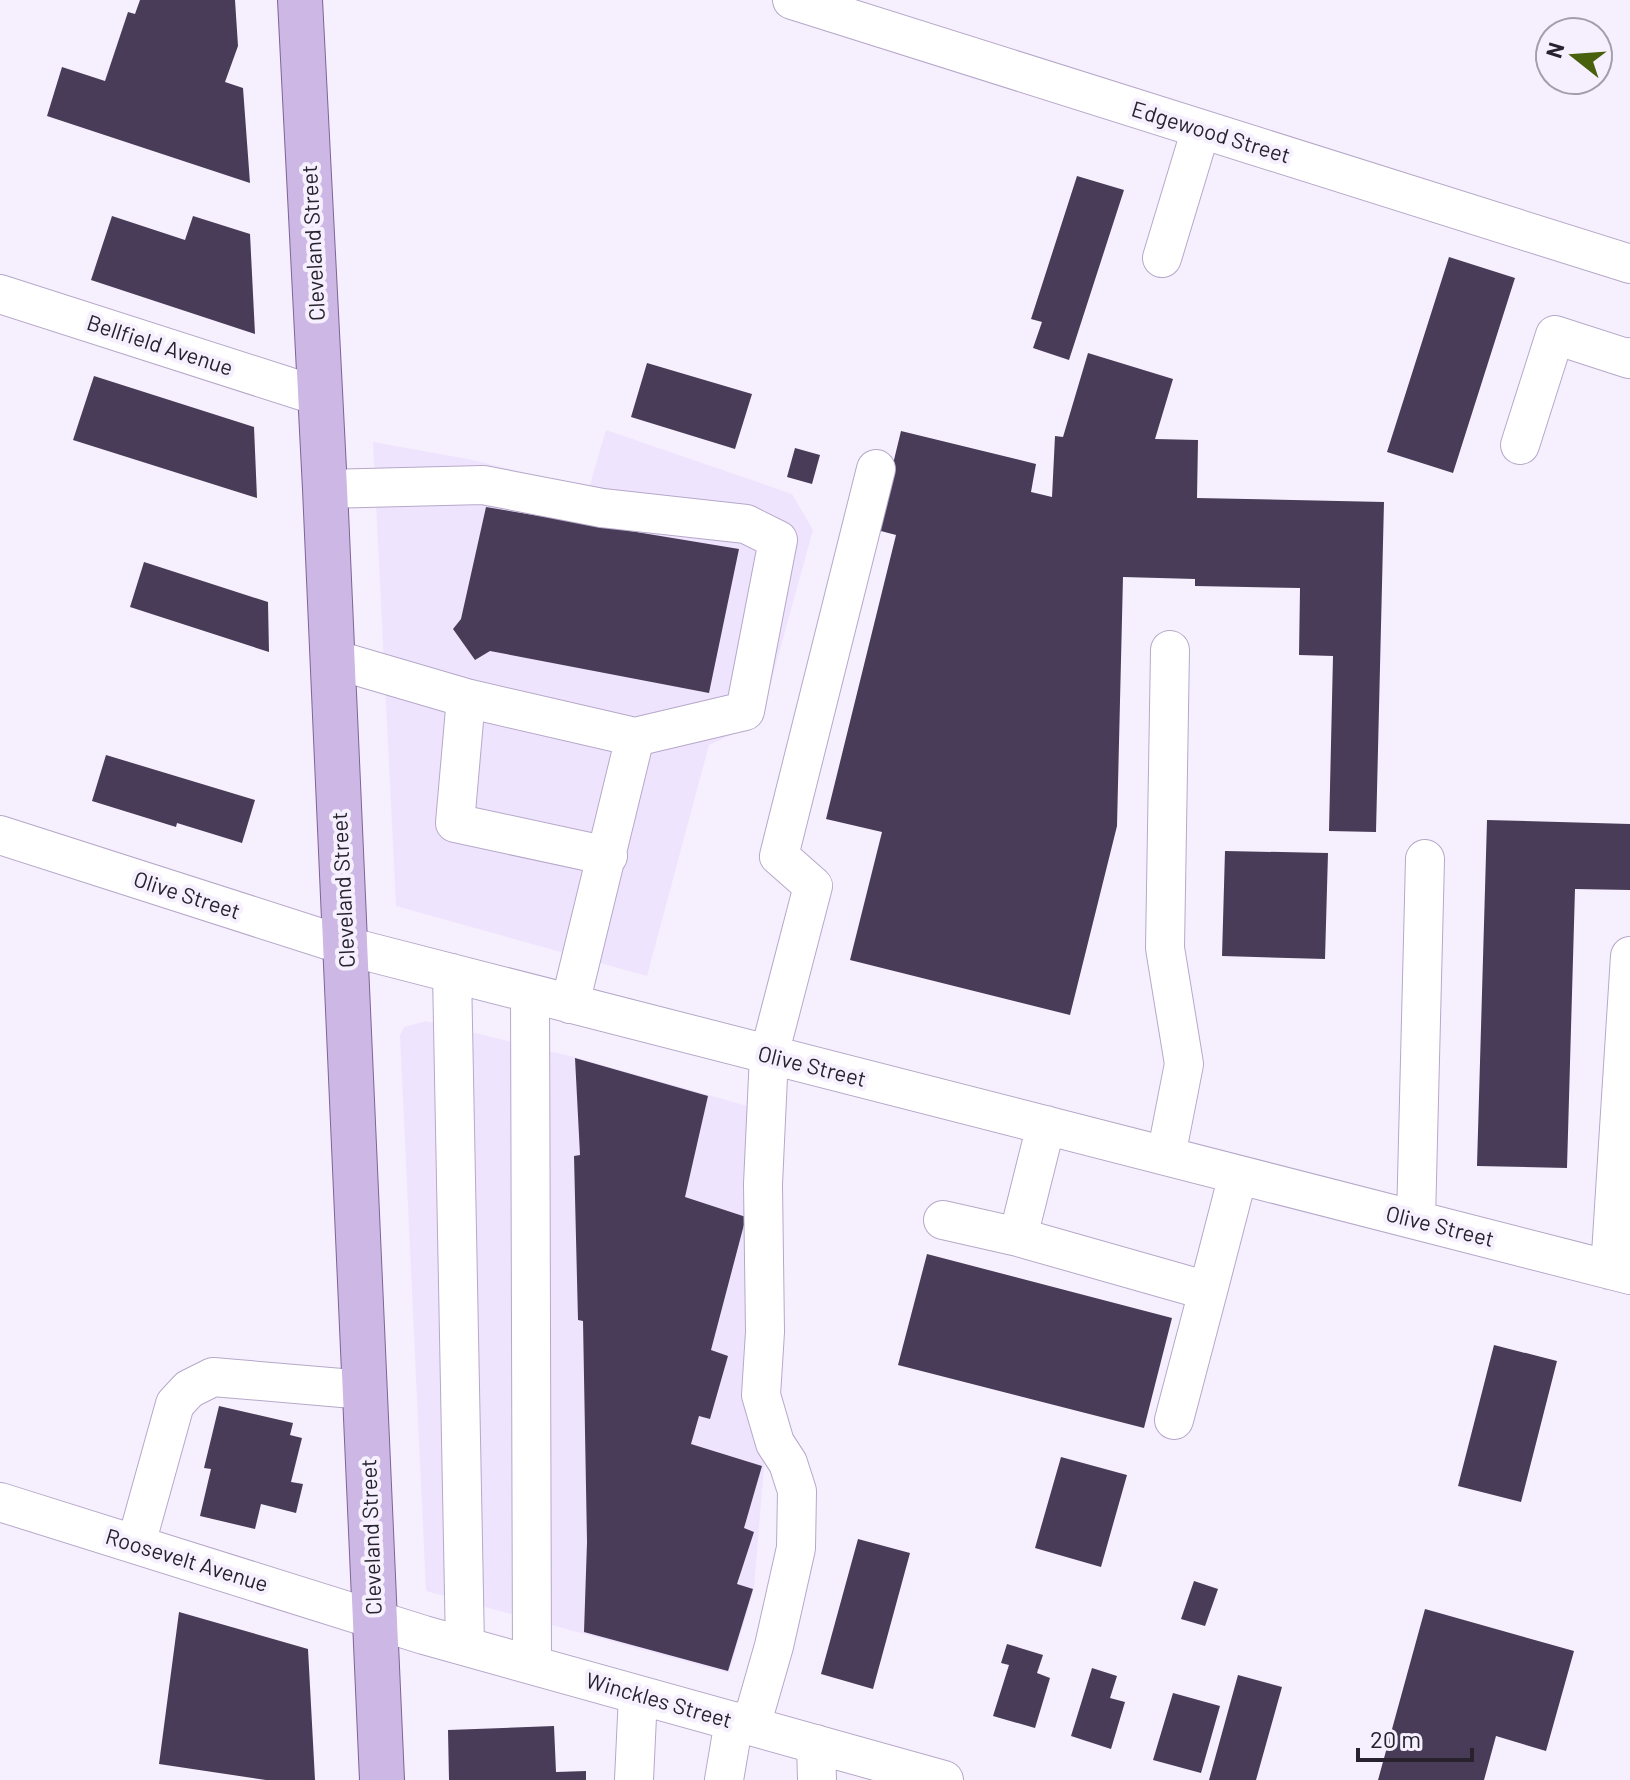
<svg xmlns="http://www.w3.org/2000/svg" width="1630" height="1780" font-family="Barlow,sans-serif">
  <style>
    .built { fill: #efe4fd }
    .building { fill: #493c58 }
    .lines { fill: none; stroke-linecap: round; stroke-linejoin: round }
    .minor-casing { stroke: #b6a8c9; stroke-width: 40 }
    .major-casing { stroke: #7d6499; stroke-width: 46 }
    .minor { stroke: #fff; stroke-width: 38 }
    .major { stroke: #cdb7e5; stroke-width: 44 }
    .labels { text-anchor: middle; stroke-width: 8; stroke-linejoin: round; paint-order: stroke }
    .street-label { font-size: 22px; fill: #27222e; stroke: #f6f0fe }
  </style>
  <rect width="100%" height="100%" fill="#f6f0fe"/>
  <path class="built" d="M606 430 792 494 813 530 760 722 709 745 647 976 396 906 373 442 468 459 589 488Z
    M426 1021 574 1057 751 1107V1353L764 1466 754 1589 729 1673 426 1591 400 1036 404 1027Z"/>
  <path class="building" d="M140 0H235L238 46 225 82 243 88 250 183 47 116 62 67 105 81 128 12 135 14Z
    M1077 176 1124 190 1069 360 1033 348 1042 322 1031 319Z
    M112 216 185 240 193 216 250 234 255 334 91 280Z
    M1449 257 1515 278 1453 473 1387 452Z
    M1088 353 1173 379 1155 439 1198 440 1197 498 1384 502 1376 832 1329 831 1333 656 1299 655 1300 588 1195 586V579L1123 577 1117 826 1070 1015 850 960 882 832 826 819 896 535 877 530 901 431 1036 464 1031 492 1052 497 1055 436 1063 437Z
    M647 363 752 394 735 449 631 417Z
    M94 376 254 427 257 498 73 440Z
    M795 448 820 455 812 484 787 477Z
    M486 507 739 549 709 693 490 651 475 660 453 629 461 619Z
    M144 562 268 602 269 652 130 607Z
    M106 755 255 800 242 843 177 823 176 827 92 801Z
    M1487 820 1630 824V890L1575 889 1567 1168 1477 1166Z
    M1225 851 1328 853 1325 959 1222 956Z
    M575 1058 708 1096 685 1197 746 1217 711 1350 728 1356 710 1419 699 1416 691 1444 762 1466 744 1528 754 1532 737 1584 753 1589 728 1671 584 1632 587 1542 583 1321 578 1320 574 1156 580 1155Z
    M927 1254 1172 1318 1144 1428 898 1365Z
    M1494 1345 1557 1361 1521 1502 1458 1486Z
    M219 1406 293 1423 290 1435 302 1438 291 1482 303 1484 296 1513 261 1504 255 1529 200 1516 211 1469 204 1468Z
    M1061 1457 1127 1475 1101 1567 1035 1548Z
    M858 1539 910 1553 873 1689 821 1674Z
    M1194 1581 1218 1589 1205 1626 1181 1619Z
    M1425 1609 1574 1651 1546 1751 1496 1736 1484 1780H1378Z
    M179 1612 308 1649 315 1780H266L159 1764Z
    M1007 1644 1043 1655 1037 1673 1050 1678 1035 1728 993 1716 1009 1665 1001 1663Z
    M1092 1668 1117 1676 1110 1698 1125 1702 1111 1749 1071 1736Z
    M1238 1675 1282 1687 1256 1780H1209Z
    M1173 1693 1220 1706 1201 1773 1153 1760Z
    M554 1726 556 1772 586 1771V1780H449L448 1730Z"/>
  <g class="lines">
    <g class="minor-casing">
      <path id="minor" d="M792 0 1630 264
        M1162 258 1201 129
        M0 294 321 397
        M1520 445 1555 335 1629 359 1630 357
        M325 489 483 485 602 508 746 524 778 540 745 711 635 737 466 698
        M333 659 466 698 455 823 608 856
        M0 835 346 946 1630 1275
        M452 973 465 1646
        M530 994 532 1665
        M570 1004 635 737
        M1166 1156 1184 1064 1165 948 1170 650
        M943 1220 1018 1237 1046 1125
        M1416 1220 1425 859
        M1018 1237 1208 1291 1174 1420
        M1610 1270 1630 956
        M1208 1291 1238 1175
        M0 1502 424 1635 944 1780
        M136 1544 175 1404 189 1389 213 1377 365 1390
        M751 1726 774 1646 796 1548 797 1491 788 1463 775 1443 761 1395 765 1332 763 1184 769 1055 813 886 779 856 876 469
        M816 1744 817 1780
        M634 1780 638 1695
        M724 1780 734 1721"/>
    </g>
    <g class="major-casing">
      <path id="major" d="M300 0 325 489 382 1780"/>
    </g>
    <use href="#minor" class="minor"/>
    <use href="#major" class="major"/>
  </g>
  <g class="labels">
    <g class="street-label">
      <text transform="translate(1211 132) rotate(17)" y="8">Edgewood Street</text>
      <text transform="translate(313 243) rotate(-93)" y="8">Cleveland Street</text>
      <text transform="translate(160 345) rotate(18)" y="8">Bellfield Avenue</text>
      <text transform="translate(343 890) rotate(-93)" y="8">Cleveland Street</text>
      <text transform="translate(187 895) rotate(18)" y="8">Olive Street</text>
      <text transform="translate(812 1066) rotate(14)" y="8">Olive Street</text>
      <text transform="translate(1440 1226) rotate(14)" y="8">Olive Street</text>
      <text transform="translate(371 1537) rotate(-92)" y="8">Cleveland Street</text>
      <text transform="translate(187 1560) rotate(17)" y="8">Roosevelt Avenue</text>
      <text transform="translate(659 1700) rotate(16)" y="8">Winckles Street</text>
    </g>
  </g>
  <g transform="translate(1574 56) rotate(287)"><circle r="38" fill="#f6f0fe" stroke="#a39eab" stroke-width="2"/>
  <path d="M0-6L14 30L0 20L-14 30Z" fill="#49600d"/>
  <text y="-12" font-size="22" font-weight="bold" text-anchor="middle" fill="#27222e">N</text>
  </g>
  <path d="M1358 1748v12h114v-12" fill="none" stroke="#27222e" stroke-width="4"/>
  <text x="1370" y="1748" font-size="24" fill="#27222e" stroke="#f6f0fe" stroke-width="6" paint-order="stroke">20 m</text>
</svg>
